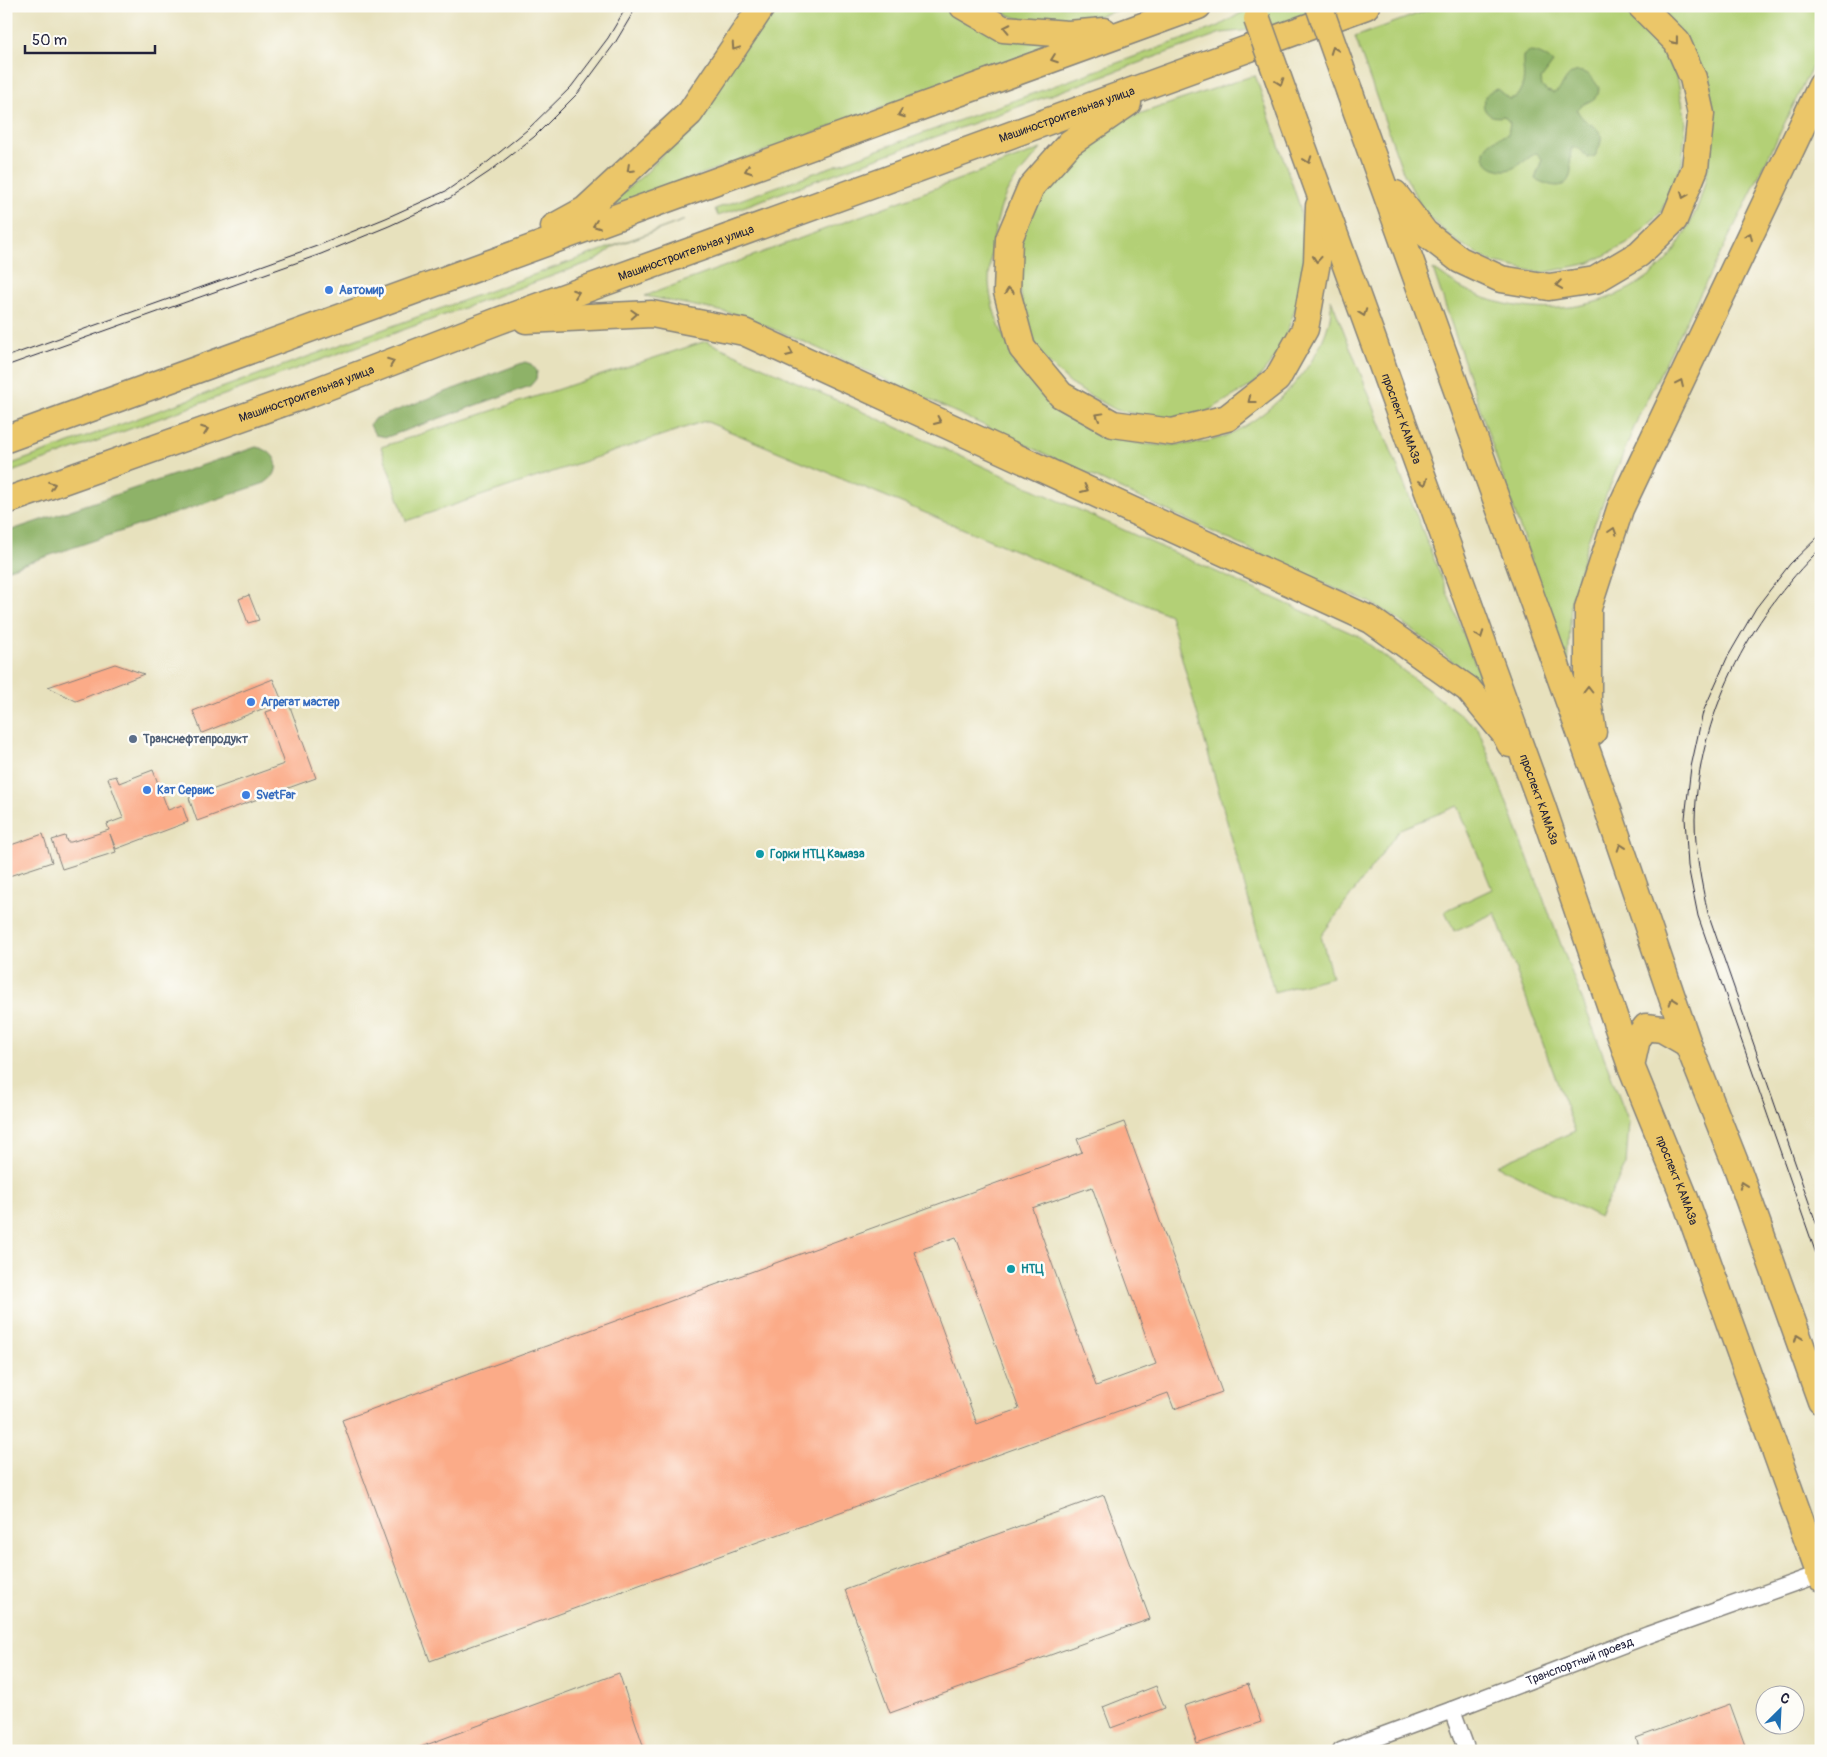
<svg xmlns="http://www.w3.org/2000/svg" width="1827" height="1757" font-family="Pangolin,sans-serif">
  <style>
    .green { fill: #b3d076; stroke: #6a7958 }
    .forest { fill: #8eb267; stroke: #586a51 }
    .building { fill: #fbab88; fill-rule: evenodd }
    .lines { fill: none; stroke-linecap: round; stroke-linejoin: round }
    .minor-casing { stroke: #84827c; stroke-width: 19 }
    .primary-casing { stroke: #84827c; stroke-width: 29 }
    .minor { stroke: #fff; stroke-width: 16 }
    .primary { stroke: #ebc669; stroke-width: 26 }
    .tram { stroke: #22223b; stroke-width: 1 }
    .primary-bridge-casing { stroke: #84827c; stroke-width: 29; stroke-linecap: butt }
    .primary-bridge { stroke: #ebc669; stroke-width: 26 }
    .oneway { stroke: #867452 }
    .shop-dot { fill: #3f7fe0; stroke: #fdfcf7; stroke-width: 2 }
    .service-dot { fill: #5c6f8a; stroke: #fdfcf7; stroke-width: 2 }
    .culture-dot { fill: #0f9aa8; stroke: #fdfcf7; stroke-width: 2 }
    .labels { text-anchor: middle; stroke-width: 5; stroke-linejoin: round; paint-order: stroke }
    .street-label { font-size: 12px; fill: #22223b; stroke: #fdfcf7 }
    .shop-label { font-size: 12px; font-weight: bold; fill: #366cbe; stroke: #fdfcf7; text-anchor: start }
    .service-label { font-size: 12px; font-weight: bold; fill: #4e5e75; stroke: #fdfcf7; text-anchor: start }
    .culture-label { font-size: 12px; font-weight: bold; fill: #0d838f; stroke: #fdfcf7; text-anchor: start }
  </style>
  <rect width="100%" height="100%" fill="#fdfcf7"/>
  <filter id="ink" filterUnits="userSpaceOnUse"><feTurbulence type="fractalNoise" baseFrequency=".02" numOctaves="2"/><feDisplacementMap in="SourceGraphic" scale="10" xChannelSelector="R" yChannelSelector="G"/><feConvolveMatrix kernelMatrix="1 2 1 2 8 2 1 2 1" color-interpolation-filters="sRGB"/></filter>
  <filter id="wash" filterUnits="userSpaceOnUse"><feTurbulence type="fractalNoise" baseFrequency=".0096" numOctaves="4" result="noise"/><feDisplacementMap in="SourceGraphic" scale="20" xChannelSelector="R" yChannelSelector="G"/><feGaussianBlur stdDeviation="1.12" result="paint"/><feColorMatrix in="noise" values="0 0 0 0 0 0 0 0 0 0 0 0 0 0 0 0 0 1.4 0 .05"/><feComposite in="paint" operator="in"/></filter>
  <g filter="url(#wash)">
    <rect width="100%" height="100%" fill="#e7e1bd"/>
    <path class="green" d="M770 6H947L963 21 1063 42 601 211 647 172 693 120Z
      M985 6H1130C1097 17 1063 28 1028 21 1014 18 999 11 985 6Z
      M1253 6H1333L1272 28 1221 33 718 216 715 209 1219 26Z
      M1439 6H1617L1649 30 1677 76 1686 121 1682 164 1661 212 1627 244 1590 263 1542 273 1491 262 1455 240 1425 214 1403 172 1355 37Z
      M1656 6H1821V48L1745 205 1640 413 1589 537 1571 603 1568 671 1433 269C1443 275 1452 283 1462 288 1524 321 1611 315 1663 264 1674 253 1681 240 1688 227 1703 199 1711 167 1709 136 1708 124 1699 111 1695 101 1682 69 1669 38 1656 6Z
      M1255 75 1300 207 1305 255 1300 296 1280 351 1254 384 1206 412 1160 419 1116 410 1073 386 1040 355 1025 319 1016 264 1023 220 1043 183 1115 122Z
      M1041 149C1030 162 1017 176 1008 190 999 206 993 238 991 256 990 265 989 274 989 282 990 301 996 320 1004 337 1033 402 1086 442 1158 445 1180 445 1205 444 1225 436 1247 427 1268 411 1284 395 1304 375 1322 349 1329 322 1331 315 1331 306 1331 299L1485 688C1448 658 1411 625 1369 602 1360 598 1350 594 1340 591L798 339 735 314 645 296Z
      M685 220 615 246 596 260 6 474V466Z
      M706 341 1358 636 1478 728 1629 1122 1626 1165 1599 1217 1497 1165 1575 1131 1495 913 1454 931 1445 911 1492 889 1458 806 1400 829 1321 936 1332 977 1274 992 1170 615 705 421 406 521 381 447Z"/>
    <path class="forest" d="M1528 52C1538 52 1546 56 1553 63L1541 79 1542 87 1547 91 1554 93C1562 89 1562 84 1567 78 1579 63 1593 77 1599 88 1598 103 1584 100 1577 110 1587 131 1613 123 1595 156L1588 158 1579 148H1572C1568 157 1573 167 1570 176 1564 193 1546 184 1535 179L1542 159 1537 153C1527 157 1518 169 1506 170 1493 171 1477 159 1487 146 1491 140 1501 137 1508 134L1510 123 1504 116C1480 122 1476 93 1497 89L1509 99 1516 97C1528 81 1522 73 1523 56Z
      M525 362 531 364 537 371 536 379 530 386 387 437 375 435 370 425 374 419Z
      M256 447C269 449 282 460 274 475 272 478 267 481 265 483L6 570V532Z"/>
    <g id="blocks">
      <path class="building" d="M249 595 259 620 248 623 239 599Z
        M115 664 144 674 76 701 48 687Z
        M273 679 282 701 202 733 193 711Z
        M289 704 316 778 197 821 189 798 284 764 266 712Z
        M153 770 168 810 182 805 188 822 116 849 110 834 116 852 62 869 52 840 65 836 67 842H71L109 830 107 824 123 818 108 778 116 776 119 783Z
        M43 834 52 862 6 877V842L8 846Z
        M1124 1122 1222 1392 1174 1409 1168 1393 430 1661 342 1420 1082 1152 1077 1139ZM1092 1187 1156 1364 1096 1386 1032 1208ZM956 1237 1019 1409 977 1424 914 1252Z
        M1104 1495 1150 1619 890 1713 845 1590Z
        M619 1673 645 1751H410Z
        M1248 1684 1261 1722 1197 1744 1184 1706Z
        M1156 1686 1165 1708 1111 1728 1103 1707Z
        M1730 1704 1747 1751H1640L1636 1738Z"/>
    </g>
  </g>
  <g filter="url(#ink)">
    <use href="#blocks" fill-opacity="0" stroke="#84827c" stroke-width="1"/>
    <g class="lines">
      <g class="minor-casing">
        <g id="minor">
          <path d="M1452 1710 1467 1751"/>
          <path id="s1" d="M1341 1751 1452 1710 1648 1635 1819 1574"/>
        </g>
      </g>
      <g class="primary-casing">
        <g id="primary">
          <path d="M963 6 1003 29 1068 34 1104 31"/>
          <path d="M1350 93 1607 807 1688 1044 1738 1170 1821 1401"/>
          <path d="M1128 103 1070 143 1031 187 1009 239 1007 292 1022 348 1061 395 1113 424 1172 432 1227 418 1277 379 1305 329 1317 262 1319 206"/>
          <path id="s2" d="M1291 114 1542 806 1631 1066 1684 1196 1821 1578"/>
          <path d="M1395 194 1425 233 1460 260 1501 279 1549 287 1595 280 1639 254 1674 220 1695 168 1701 114 1693 78 1677 42 1641 6"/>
          <path d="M554 227 585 210 690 113 762 6"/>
          <path d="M526 320 652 314 744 332 1371 620 1468 689 1505 734 1510 744"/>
          <path d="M6 439 1198 6"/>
          <path id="s3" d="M6 501 311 393 498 321 1366 6"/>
          <path d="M1593 732 1588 701V608L1620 509 1821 86"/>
          <path d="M1631 1066 1637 1039 1646 1027 1662 1029 1688 1044"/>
        </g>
      </g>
      <use href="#minor" class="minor"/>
      <use href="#primary" class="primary"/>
      <path class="tram" d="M6 357 317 246 386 218 446 191 484 165 527 130 571 87 608 38 627 6
        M6 366 321 254 389 226 450 198 489 172 534 137 578 93 615 43 637 6
        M1821 534 1790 564 1756 608 1727 658 1703 712 1691 767 1685 818 1688 866 1698 916 1821 1268
        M1821 548C1748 619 1698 717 1695 819 1695 851 1701 882 1708 913L1821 1237"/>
      <g class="primary-bridge-casing">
        <path id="primary-bridge" d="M1319 6 1350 93
          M1257 19 1291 114"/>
      </g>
      <use href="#primary-bridge" class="primary-bridge"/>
    </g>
    <defs><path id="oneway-chevron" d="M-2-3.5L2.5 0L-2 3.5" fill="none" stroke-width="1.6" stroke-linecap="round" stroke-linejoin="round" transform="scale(1.25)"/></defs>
    <g class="oneway">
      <use href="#oneway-chevron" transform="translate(1007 28) rotate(-168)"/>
      <use href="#oneway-chevron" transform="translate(1675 41) rotate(52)"/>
      <use href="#oneway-chevron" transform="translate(735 47) rotate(124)"/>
      <use href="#oneway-chevron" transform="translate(1334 50) rotate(-110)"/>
      <use href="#oneway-chevron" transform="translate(1054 59) rotate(160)"/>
      <use href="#oneway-chevron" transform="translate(1280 82) rotate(71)"/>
      <use href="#oneway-chevron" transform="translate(901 114) rotate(160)"/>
      <use href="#oneway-chevron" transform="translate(1308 160) rotate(70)"/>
      <use href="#oneway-chevron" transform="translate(630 169) rotate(137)"/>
      <use href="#oneway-chevron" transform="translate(748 170) rotate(160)"/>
      <use href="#oneway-chevron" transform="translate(1684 195) rotate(112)"/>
      <use href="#oneway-chevron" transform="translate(596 225) rotate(160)"/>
      <use href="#oneway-chevron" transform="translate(1749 236) rotate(-65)"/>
      <use href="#oneway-chevron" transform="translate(1317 259) rotate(95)"/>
      <use href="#oneway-chevron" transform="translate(1559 285) rotate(172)"/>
      <use href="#oneway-chevron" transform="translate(1009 291) rotate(-96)"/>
      <use href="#oneway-chevron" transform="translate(576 293) rotate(-20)"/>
      <use href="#oneway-chevron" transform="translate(1363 313) rotate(70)"/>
      <use href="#oneway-chevron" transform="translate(634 314) rotate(-3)"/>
      <use href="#oneway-chevron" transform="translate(790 353) rotate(25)"/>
      <use href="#oneway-chevron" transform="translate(391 362) rotate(-21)"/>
      <use href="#oneway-chevron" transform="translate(1680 383) rotate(-65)"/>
      <use href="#oneway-chevron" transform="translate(1251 400) rotate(142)"/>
      <use href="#oneway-chevron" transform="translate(1099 416) rotate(-151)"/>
      <use href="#oneway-chevron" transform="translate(938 421) rotate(25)"/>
      <use href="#oneway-chevron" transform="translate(205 430) rotate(-20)"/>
      <use href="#oneway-chevron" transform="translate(1424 482) rotate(70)"/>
      <use href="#oneway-chevron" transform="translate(52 485) rotate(-20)"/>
      <use href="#oneway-chevron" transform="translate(1085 489) rotate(25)"/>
      <use href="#oneway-chevron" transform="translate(1613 531) rotate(-72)"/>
      <use href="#oneway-chevron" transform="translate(1480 635) rotate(70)"/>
      <use href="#oneway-chevron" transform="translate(1588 690) rotate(-90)"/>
      <use href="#oneway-chevron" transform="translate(1621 847) rotate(-109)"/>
      <use href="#oneway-chevron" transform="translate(1673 1001) rotate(-109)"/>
      <use href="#oneway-chevron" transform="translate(1743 1185) rotate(-110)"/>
      <use href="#oneway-chevron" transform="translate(1798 1338) rotate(-110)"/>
    </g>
  </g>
  <g class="shop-dot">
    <circle cx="329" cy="290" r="5"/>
    <circle cx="251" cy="702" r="5"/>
    <circle cx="147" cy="790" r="5"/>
    <circle cx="246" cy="795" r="5"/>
  </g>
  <circle class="service-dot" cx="133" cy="739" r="5"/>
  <g class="culture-dot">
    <circle cx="760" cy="854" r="5"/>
    <circle cx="1011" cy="1269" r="5"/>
  </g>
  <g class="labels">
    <g class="street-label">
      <text dy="4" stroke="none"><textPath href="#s3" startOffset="1129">Машиностроительная улица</textPath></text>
      <text dy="4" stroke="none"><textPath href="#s3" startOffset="724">Машиностроительная улица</textPath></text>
      <text dy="4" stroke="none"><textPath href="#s3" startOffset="319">Машиностроительная улица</textPath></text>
      <text dy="4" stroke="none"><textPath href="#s2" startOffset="324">проспект КАМАЗа</textPath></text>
      <text dy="4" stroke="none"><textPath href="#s2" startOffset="729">проспект КАМАЗа</textPath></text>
      <text dy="4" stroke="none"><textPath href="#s2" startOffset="1134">проспект КАМАЗа</textPath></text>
      <text dy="4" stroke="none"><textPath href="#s1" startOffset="255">Транспортный проезд</textPath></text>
    </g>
    <g class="shop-label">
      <text x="339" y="294">Автомир</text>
      <text x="261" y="706">Агрегат мастер</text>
      <text x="157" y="794">Кат Сервис</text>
      <text x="256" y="799">SvetFar</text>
    </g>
    <g class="service-label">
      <text x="143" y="743">Транснефтепродукт</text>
    </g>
    <g class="culture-label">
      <text x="770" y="858">Горки НТЦ Камаза</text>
      <text x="1021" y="1273">НТЦ</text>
    </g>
  </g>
  <rect width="1827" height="1757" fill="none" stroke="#fdfcf7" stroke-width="25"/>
  <g transform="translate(1780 1710) rotate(24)"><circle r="24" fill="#fdfcf7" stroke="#a5a5ac"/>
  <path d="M0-4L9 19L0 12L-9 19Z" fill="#1f6fb2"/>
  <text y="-8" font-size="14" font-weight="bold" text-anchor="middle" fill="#22223b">С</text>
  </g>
  <path d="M25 45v8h130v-8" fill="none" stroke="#22223b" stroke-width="2.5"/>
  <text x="32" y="45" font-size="15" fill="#22223b" stroke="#fdfcf7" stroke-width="4" paint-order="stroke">50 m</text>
</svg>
